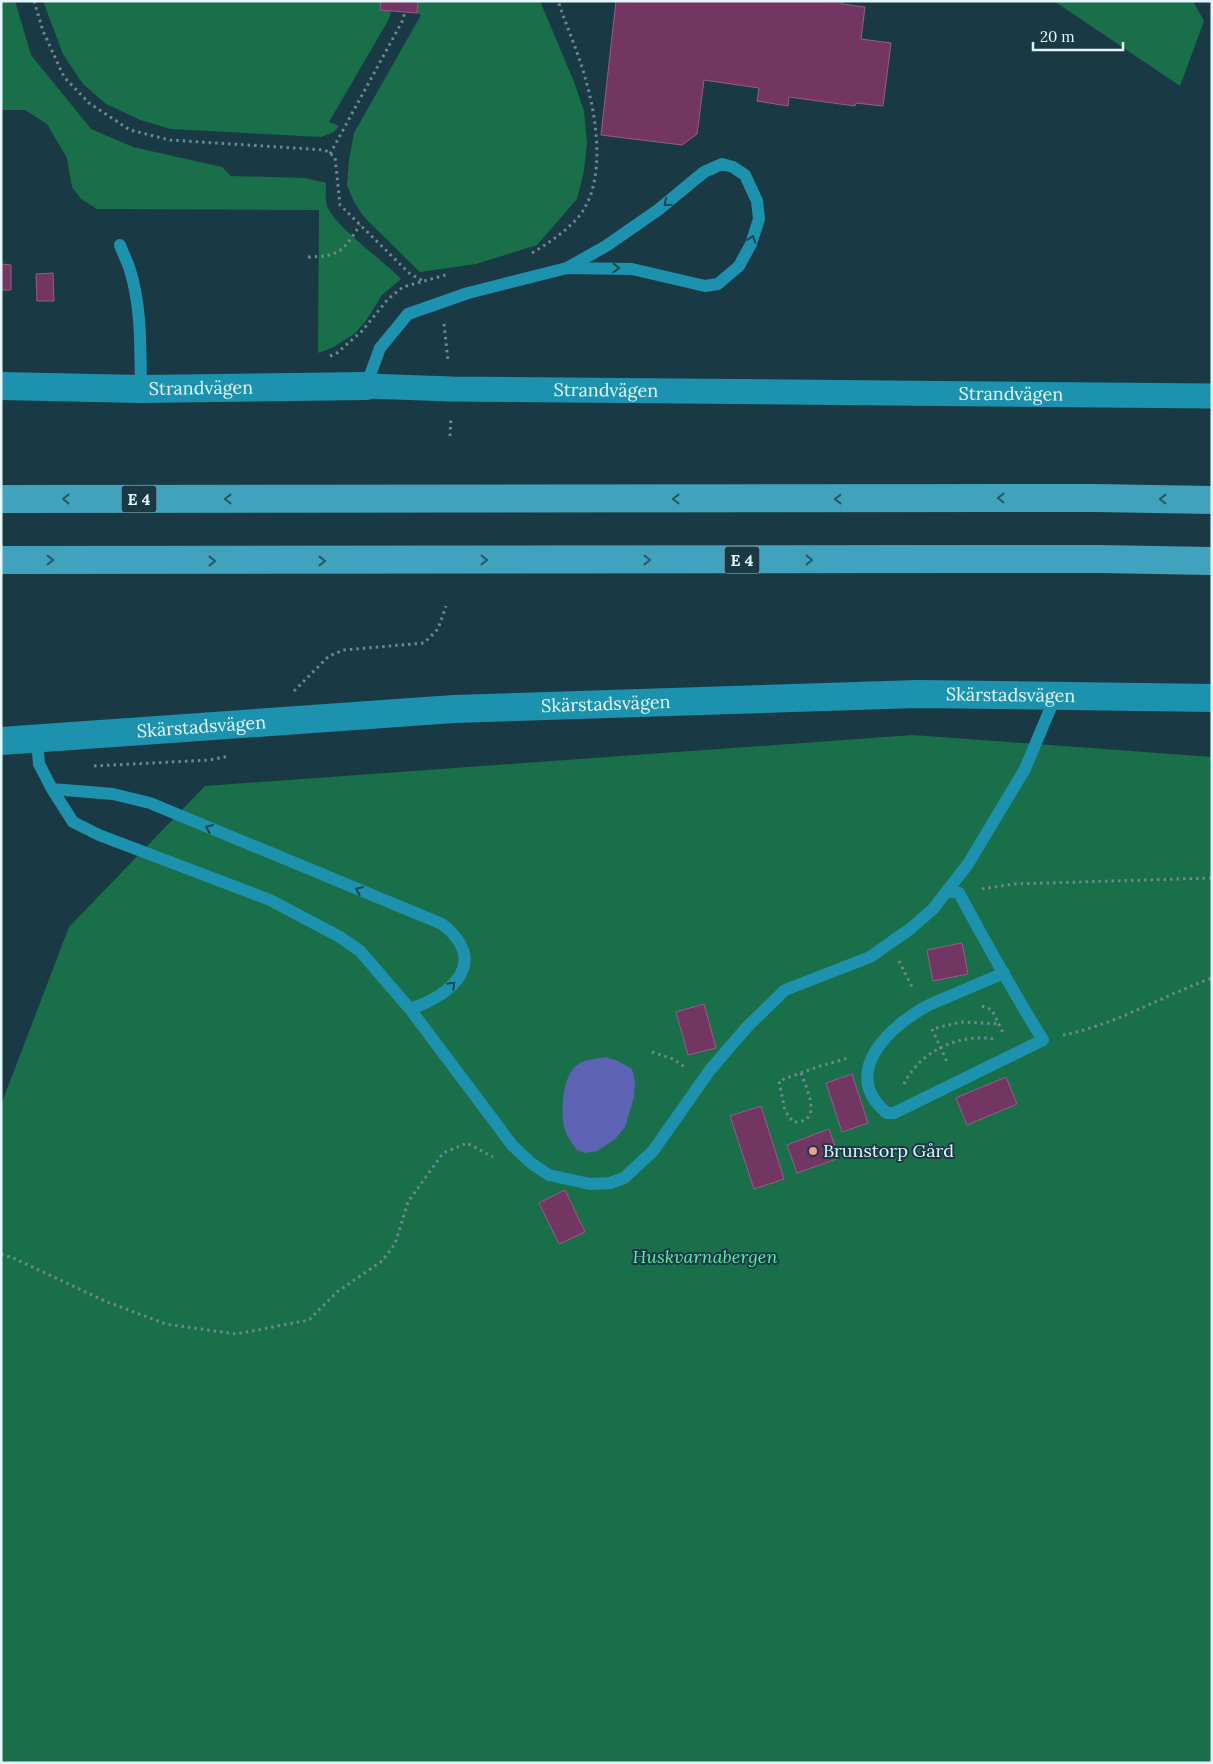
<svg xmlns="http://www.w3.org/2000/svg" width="1213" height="1764" font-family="Lora,serif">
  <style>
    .green { fill: #196f4a }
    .water { fill: #5f63b5 }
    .building { fill: #733561; stroke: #9b5a87 }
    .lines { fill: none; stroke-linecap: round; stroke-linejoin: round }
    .path { stroke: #6d8890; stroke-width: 3; stroke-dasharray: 2.5 4; stroke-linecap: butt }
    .lane { stroke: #1d92ae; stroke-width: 12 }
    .street { stroke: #1d92ae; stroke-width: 25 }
    .secondary { stroke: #1d92ae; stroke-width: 28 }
    .highway { stroke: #40a2bd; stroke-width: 28 }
    .oneway { stroke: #1a4754 }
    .oneway2 { stroke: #255968 }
    .poi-dot { fill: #f39f83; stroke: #193a44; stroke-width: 2 }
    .labels { text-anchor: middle; stroke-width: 4; stroke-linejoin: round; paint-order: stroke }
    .shield { fill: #193a44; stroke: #a8bec6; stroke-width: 1 }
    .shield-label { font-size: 16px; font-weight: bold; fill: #e5f7fd }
    .street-label { font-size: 18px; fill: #e5f7fd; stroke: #193a44 }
    .poi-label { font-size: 18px; fill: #e5f7fd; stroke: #193a44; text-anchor: start }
    .park-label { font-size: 18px; font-style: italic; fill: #5beba7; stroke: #193a44 }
  </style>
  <rect width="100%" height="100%" fill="#193a44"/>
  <path class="green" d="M1 1H15L31 55 91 129 133 147 222 167 231 176 305 178 326 183C326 190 325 199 327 206 334 226 384 261 401 279L382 295 366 321 354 334 332 348 318 353 319 210 97 209 81 199 72 187 67 158 47 124 25 110H3L1 106Z
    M43 1H381L380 10 391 11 389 19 329 122 339 126 334 132 321 137 171 129 140 120 106 104 83 84 63 54Z
    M418 1H540L574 82 584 111 587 143 584 171 577 199 537 245 476 264 420 272 364 217 354 202 347 185 349 160 354 133 421 15 417 13Z
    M1054 1H1193L1204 21 1180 86Z
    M913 735 1212 757V1763H1V1105L69 927 205 786Z"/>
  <path class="water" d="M606 1057 618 1061 632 1069 635 1081 634 1097 625 1127 615 1139 597 1151 585 1153 577 1150C573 1144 567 1137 565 1130 560 1114 562 1077 576 1066 583 1059 597 1059 606 1057Z"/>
  <path class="building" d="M381 1H418L417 13 380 10Z
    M616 1H842V4L865 7 861 39 891 43 883 106 856 103 855 106 789 97 788 106 757 101 759 88 704 80 697 134 682 145 601 135Z
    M1 264 11 265V290H1Z
    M53 273 54 301H37L36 274Z
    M962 943 968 974 933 981 927 950Z
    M704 1004 716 1048 688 1055 676 1012Z
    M852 1074 868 1123 842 1132 826 1083Z
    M1006 1077 1017 1104 967 1125 956 1098Z
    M761 1106 784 1179 754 1189 730 1116Z
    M829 1129 839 1158 797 1173 787 1145Z
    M565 1190 585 1232 559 1244 539 1203Z"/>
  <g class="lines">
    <path class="path" d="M34 1 43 31 64 77 89 103 130 130 170 140 325 150 335 157 340 205 409 273 423 281
      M330 154 404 18V12
      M532 253C550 242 567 231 580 215 606 181 597 119 586 81 579 54 567 28 558 1
      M308 257C341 256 343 251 360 225
      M444 324 448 361
      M330 356 337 353 362 331 388 299 403 287 449 274
      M450 436 451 417
      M294 691 329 656 344 650 424 643 438 629 446 606
      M94 766 210 760 230 756
      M982 889 1013 884 1212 878
      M899 961 913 989
      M982 1006 992 1010 1004 1035
      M936 1028 961 1022 1000 1024
      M932 1029 948 1064
      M1063 1035C1115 1025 1162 996 1212 978
      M652 1052 673 1059 685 1067
      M801 1073C807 1090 824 1123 793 1122L785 1111 779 1081 817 1067 848 1058
      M904 1084C919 1052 959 1033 994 1039
      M1 1254 13 1258 107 1302 166 1324 236 1334 309 1320 337 1292 382 1261 395 1244 408 1202 443 1153 467 1143 493 1157"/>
    <path class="lane" d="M120 245C123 254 128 262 130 270 142 309 140 349 141 389
      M366 386 380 348 408 314 468 293 567 268 632 269 705 286 718 284 739 266 751 244 759 219 757 201 745 175 733 167 722 164 704 172 658 210 606 246 567 268
      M37 740 39 764 52 789 73 822 99 835 270 900 340 937 360 951 410 1009 512 1145 531 1163 549 1175 590 1184 610 1183 624 1178 653 1151 710 1070 747 1027 785 990 870 957 910 929 933 909 968 864 1025 769 1056 695
      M52 789 113 794 150 803 442 924C490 961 453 995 410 1009
      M949 891 959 893C986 943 1013 992 1043 1040L894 1113H887C838 1073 891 1024 931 1004L1004 973"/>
    <path class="street" id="s1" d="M366 386 452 389 1212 396"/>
    <g class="secondary">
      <path id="s2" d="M1 386 141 389 366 386"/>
      <path id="s3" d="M1 741 454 709 918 694 1212 698"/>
    </g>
    <path class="highway" d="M1 499 1095 498 1212 500
      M1 560 1098 559 1212 561"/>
  </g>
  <defs><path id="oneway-chevron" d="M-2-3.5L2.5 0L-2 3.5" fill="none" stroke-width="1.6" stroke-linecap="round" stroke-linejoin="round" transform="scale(1.25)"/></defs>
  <g class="oneway">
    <use href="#oneway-chevron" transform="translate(667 203) rotate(141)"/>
    <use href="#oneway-chevron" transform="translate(752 239) rotate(-71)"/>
    <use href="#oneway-chevron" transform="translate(616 268) rotate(2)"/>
    <use href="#oneway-chevron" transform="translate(209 828) rotate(-157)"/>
    <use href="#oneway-chevron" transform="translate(359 890) rotate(-157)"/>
    <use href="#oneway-chevron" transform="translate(452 985) rotate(-45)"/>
  </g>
  <g class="oneway2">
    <use href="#oneway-chevron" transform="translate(1001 498) rotate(180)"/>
    <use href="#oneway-chevron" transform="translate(66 499) rotate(180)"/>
    <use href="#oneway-chevron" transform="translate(228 499) rotate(180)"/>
    <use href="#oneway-chevron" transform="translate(676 499) rotate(180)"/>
    <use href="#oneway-chevron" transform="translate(838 499) rotate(180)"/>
    <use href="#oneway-chevron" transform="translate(1163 499) rotate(-179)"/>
    <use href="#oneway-chevron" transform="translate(50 560)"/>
    <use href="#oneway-chevron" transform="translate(484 560)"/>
    <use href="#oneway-chevron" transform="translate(647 560)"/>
    <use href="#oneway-chevron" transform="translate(809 560)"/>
    <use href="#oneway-chevron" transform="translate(212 561)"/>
    <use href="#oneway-chevron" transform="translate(322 561)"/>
  </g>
  <circle class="poi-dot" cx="813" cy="1151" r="5"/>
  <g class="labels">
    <g class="shield">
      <rect x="121.5" y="485.5" width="35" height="27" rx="4"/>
      <rect x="724.5" y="546.5" width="35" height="27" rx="4"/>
    </g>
    <g class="shield-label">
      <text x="139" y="505">E 4</text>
      <text x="742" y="566">E 4</text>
    </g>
    <g class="street-label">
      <text dy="6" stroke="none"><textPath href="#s2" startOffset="200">Strandvägen</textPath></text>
      <text dy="6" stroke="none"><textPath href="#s1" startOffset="240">Strandvägen</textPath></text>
      <text dy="6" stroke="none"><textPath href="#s1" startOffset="645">Strandvägen</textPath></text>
      <text dy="6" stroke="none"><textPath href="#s3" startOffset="1011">Skärstadsvägen</textPath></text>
      <text dy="6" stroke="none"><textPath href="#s3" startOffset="606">Skärstadsvägen</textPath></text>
      <text dy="6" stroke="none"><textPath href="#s3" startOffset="201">Skärstadsvägen</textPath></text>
    </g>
    <g class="poi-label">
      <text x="823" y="1157">Brunstorp Gård</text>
    </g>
    <g class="park-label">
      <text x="705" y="1263">Huskvarnabergen</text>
    </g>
  </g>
  <rect width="1213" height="1764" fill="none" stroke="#e5f7fd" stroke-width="5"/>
  <path d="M1033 42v8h90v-8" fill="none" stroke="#e5f7fd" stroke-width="2.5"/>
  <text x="1040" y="42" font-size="15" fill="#e5f7fd" stroke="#193a44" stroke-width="4" paint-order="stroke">20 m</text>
</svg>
